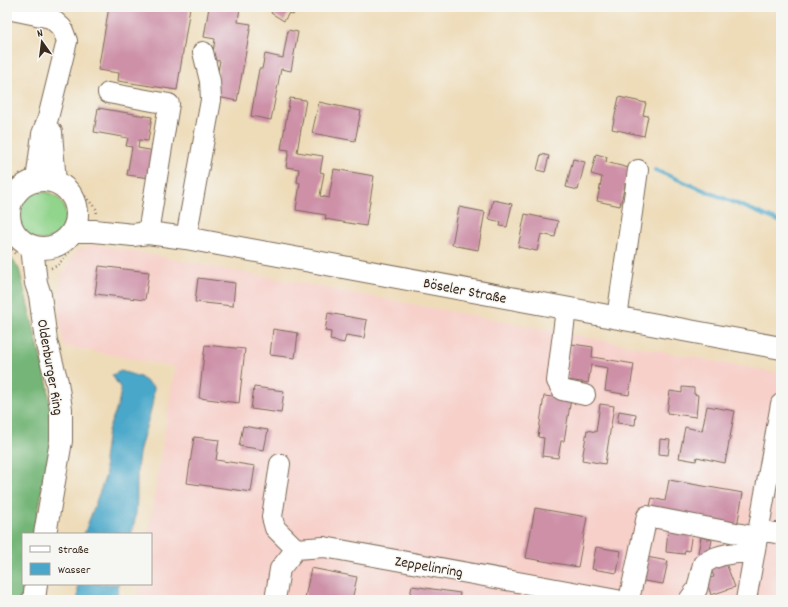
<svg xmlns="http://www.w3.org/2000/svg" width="788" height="607" font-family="Dekko,sans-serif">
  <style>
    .built { fill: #f7d0ca }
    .green { fill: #91d48c; stroke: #667f55 }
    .forest { fill: #74b678; stroke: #58704b }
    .water { fill: #4aa7c9; stroke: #426874 }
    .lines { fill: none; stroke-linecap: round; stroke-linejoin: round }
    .stream { stroke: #4aa7c9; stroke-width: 4 }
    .building { fill: #cd90a7 }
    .minor-casing { stroke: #7a6854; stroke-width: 22 }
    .major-casing { stroke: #7a6854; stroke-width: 24 }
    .path { stroke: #7a6854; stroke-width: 2.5; stroke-dasharray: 1 3; stroke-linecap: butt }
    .minor { stroke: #fff; stroke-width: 20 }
    .major { stroke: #fff; stroke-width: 22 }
    .labels { text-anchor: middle; stroke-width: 3; stroke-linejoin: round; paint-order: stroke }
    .street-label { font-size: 15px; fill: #3b2a1e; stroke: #f6f6f2 }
  </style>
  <rect width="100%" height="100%" fill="#f6f6f2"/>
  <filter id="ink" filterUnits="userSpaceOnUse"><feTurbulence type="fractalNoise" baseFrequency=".025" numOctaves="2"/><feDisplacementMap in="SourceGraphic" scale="8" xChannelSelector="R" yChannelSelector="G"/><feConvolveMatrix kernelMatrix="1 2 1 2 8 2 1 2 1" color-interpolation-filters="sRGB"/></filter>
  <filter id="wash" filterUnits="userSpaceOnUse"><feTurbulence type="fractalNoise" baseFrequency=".012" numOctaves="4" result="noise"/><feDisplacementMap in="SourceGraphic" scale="16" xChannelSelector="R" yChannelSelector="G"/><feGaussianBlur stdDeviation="0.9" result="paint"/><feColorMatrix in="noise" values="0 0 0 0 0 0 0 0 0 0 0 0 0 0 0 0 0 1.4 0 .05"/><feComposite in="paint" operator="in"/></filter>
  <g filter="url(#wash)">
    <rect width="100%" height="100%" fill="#eedcb9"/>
    <path class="built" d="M93 244 781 374V600H137L140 584H151V534H148L175 367 64 346 59 319 61 276 76 251Z"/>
    <path class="green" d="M18 216a24 24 0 1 1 48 0a24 24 0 1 1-48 0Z"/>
    <path class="forest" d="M7 252 19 269 48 387 52 437 34 534H23V584H25L22 600H7Z"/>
    <path class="water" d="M121 371 140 377 154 387C154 410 143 432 139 454 134 480 141 509 131 534H84L106 475 104 460 108 430 118 405 121 389 112 375Z
      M78 584H119L116 600H78Z"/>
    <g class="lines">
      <path class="stream" d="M655 170 781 222"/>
    </g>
    <g id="blocks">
      <path class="building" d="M109 7H190L177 90 118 81 119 73 98 70Z
        M209 7H240L238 22 251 24 237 101 213 96 220 61 212 60 215 39 204 37Z
        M274 7H297L293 15 289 13 284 21 271 13Z
        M288 30 298 32 291 71 281 69 271 120 251 116 259 69H262L265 54 283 58Z
        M619 97 646 103 643 115 648 116 644 136 612 129Z
        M290 98 306 100 297 152 323 156 320 172 324 173 320 196 329 198 334 169 374 176 366 226 325 219 326 215 296 210 300 183 297 182 299 169 286 167 289 150 281 149Z
        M319 102 361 111 355 141 312 133Z
        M98 108 152 117 148 141 139 140 138 148 155 151 150 178 127 175 132 147 126 146 128 138 94 132Z
        M541 154 549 156 545 172 537 170Z
        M596 154 607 157 606 162 629 168 620 206 597 201 602 177 591 174Z
        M573 159 585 162 578 190 566 187Z
        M493 200 512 204 507 227 500 226 501 222 489 219Z
        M459 207 485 212 478 250 452 245Z
        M525 214 558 221 555 237 541 234 537 251 518 247Z
        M99 266 149 272 145 300 95 294Z
        M198 278 235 283 233 306 195 302Z
        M328 313 367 320 364 338 346 335 344 343 330 340 331 332 325 331Z
        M273 329 298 333 295 358 270 355Z
        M572 344 593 347 592 357 634 364 629 395 605 391 608 368 591 365 588 383 567 380Z
        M205 345 245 349 239 403 199 398Z
        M254 387 284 391 281 413 251 409Z
        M682 387 694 388V394L698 395 696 417 667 413 670 391 682 393Z
        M544 396 571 399 564 441H561L558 458 542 456 544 438 538 437Z
        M600 404 614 406 605 464 582 460 587 430 596 432Z
        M707 406 735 411 725 463 697 457 696 461 679 458 685 427 702 431Z
        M619 411 636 414 635 425 617 423Z
        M243 426 268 430 264 450 239 446Z
        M194 437 219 440 216 460 255 466 251 492 187 483Z
        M660 439 670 440 668 455 659 454Z
        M669 480 743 493 737 526 649 510 652 498 665 501Z
        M535 508 587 517 578 567 526 558Z
        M668 529 692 532 689 551 685 550 684 554 666 552Z
        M701 537 712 540 709 555 698 553Z
        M596 547 621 551 617 573 592 569Z
        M641 556 668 561 663 584 637 580Z
        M725 561 735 587 711 595 706 579 714 577 710 566Z
        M311 568 357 577 352 600H317L305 598Z
        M412 586 460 593 459 600H409Z"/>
    </g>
  </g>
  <g filter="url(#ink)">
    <use href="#blocks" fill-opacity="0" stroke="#7a6854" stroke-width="1"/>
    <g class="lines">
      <g class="minor-casing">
        <path id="minor" d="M7 9 51 18 62 28 67 41 48 118 42 134 36 181
          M108 93 169 104 148 233
          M52 132 56 183
          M186 238 211 100 210 81 203 52
          M566 309 557 381 562 390 585 395
          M617 318 638 170
          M280 464 272 517 275 528 296 549
          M759 530 781 534
          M275 600 280 569 296 549 324 547 617 600
          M629 600 647 516 757 537
          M689 600 697 589 703 564C717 554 737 552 754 553
          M746 600 781 404"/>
      </g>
      <g class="major-casing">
        <path id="major" d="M9 214a34 34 0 1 1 68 0a34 34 0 1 1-68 0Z
          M73 231H94L133 235 148 233 186 238 781 348
          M32 247 36 283 40 295 46 341 57 382 61 409V441L45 534
          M34 600 36 584"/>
      </g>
      <path class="path" d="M72 181 96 209 97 214
        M7 184 21 173
        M7 243 15 254
        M51 268 57 266 73 248"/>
      <use href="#minor" class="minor"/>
      <use href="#major" class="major"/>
    </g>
  </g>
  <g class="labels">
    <g class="street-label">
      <text transform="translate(465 290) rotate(11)" y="5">Böseler Straße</text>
      <text transform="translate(51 367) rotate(80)" y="5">Oldenburger Ring</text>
      <text transform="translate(429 566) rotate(10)" y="5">Zeppelinring</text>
    </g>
  </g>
  <rect width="788" height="607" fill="none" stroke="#f6f6f2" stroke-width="24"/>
  <rect x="22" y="533" width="130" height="52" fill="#f6f6f2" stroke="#aba49d"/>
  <rect x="30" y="546" width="20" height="6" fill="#ffffff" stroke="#aba49d"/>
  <text x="58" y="553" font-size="12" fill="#3b2a1e">Straße</text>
  <rect x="30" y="563" width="20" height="12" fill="#4aa7c9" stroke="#aba49d"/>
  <text x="58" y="573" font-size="12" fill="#3b2a1e">Wasser</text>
  <g transform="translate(42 42) rotate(346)" stroke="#f6f6f2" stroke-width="3" paint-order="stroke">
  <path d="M0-3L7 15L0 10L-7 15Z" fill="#3b2a1e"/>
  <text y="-6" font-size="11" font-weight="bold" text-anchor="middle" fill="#3b2a1e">N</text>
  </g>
</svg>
